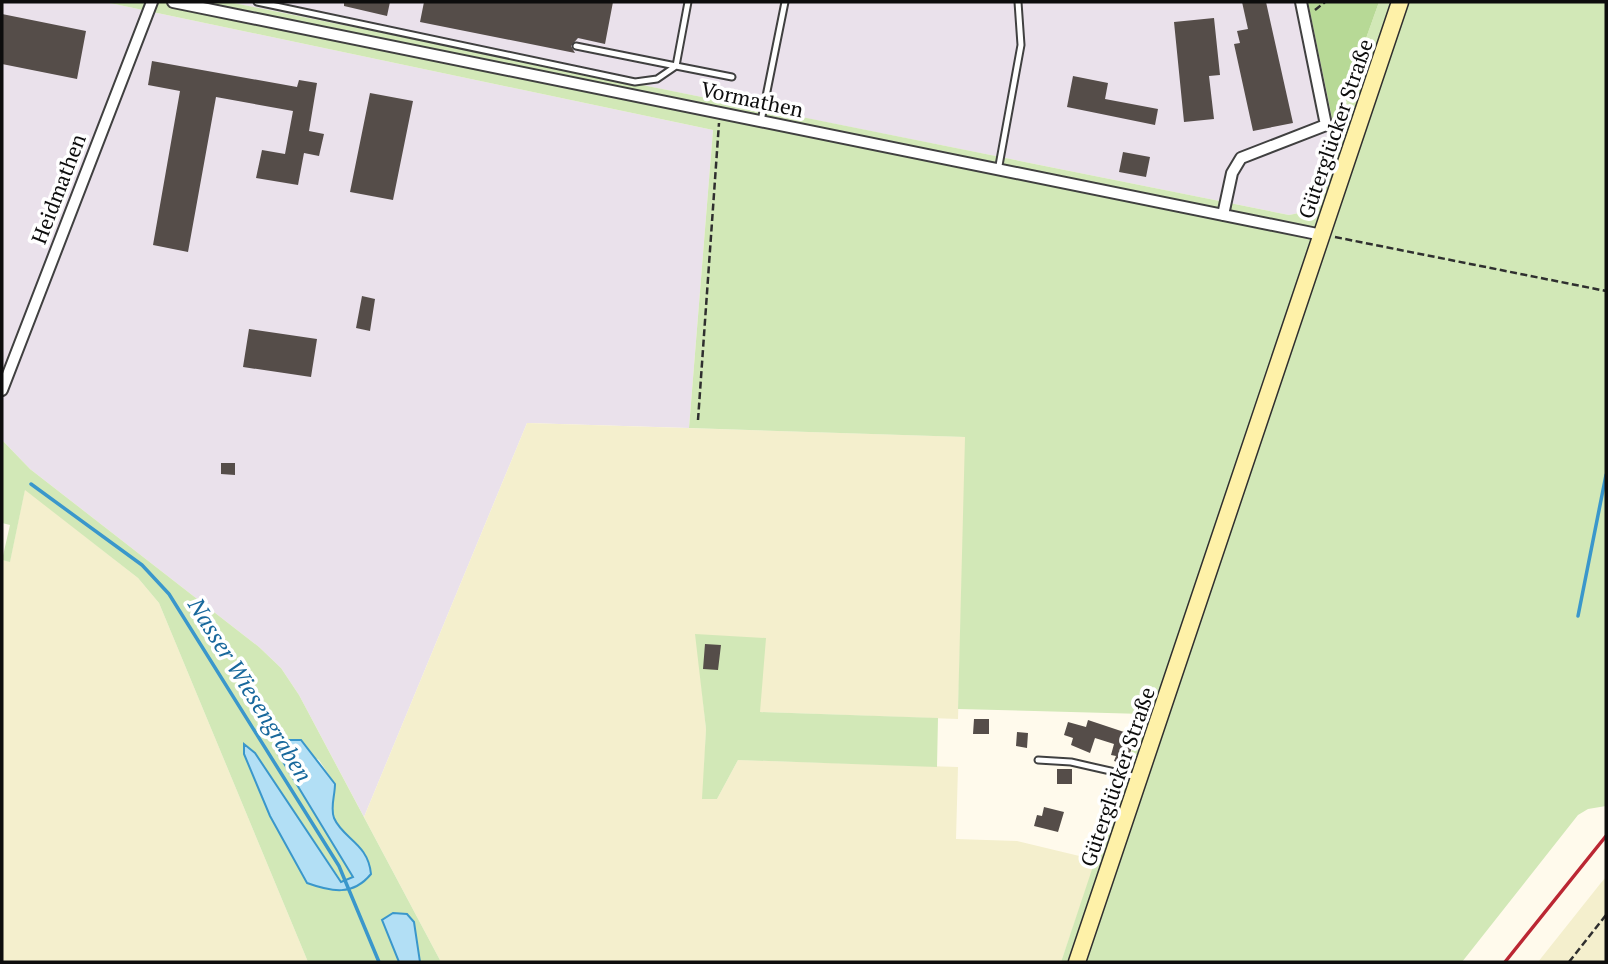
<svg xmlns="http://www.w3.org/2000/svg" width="1608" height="964" font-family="'PT Serif',serif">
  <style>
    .industrial { fill: #eae1eb }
    .farmland { fill: #f4efcd }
    .green { fill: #d2e8b7; fill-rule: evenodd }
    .forest { fill: #b7d996 }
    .water { fill: #b2dff5; stroke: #3a97cb; stroke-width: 2 }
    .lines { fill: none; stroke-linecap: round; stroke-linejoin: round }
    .stream { stroke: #3a97cb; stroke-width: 3.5 }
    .building { fill: #554d49 }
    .lane-casing { stroke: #404040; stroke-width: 9 }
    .street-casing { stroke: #404040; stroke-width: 14 }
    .secondary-casing { stroke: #2f2f2f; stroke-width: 19 }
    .path { stroke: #2f2f2f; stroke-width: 2.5; stroke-dasharray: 7 3.5; stroke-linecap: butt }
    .lane { stroke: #fff; stroke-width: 5 }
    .street { stroke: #fff; stroke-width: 10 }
    .secondary { stroke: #fef1a8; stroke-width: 16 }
    .rail { stroke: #bb2733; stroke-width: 3.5 }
    .labels { text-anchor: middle; stroke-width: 7; stroke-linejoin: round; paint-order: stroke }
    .street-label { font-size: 21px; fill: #0d0d0d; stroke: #fff }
    .water-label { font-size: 23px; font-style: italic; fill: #18689c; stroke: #fff }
  </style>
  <rect width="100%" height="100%" fill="#fffaec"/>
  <path class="industrial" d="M2 2H105L713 130 689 428 527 423 364 817 299 695 281 668 259 647 30 469 2 440Z
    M228 2H1308L1334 128 1309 211 1289 215Z"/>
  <path class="farmland" d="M527 423 966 437 958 719 760 712 696 634 706 729 703 798 717 799 738 760 958 767 956 839 1017 841 1096 860 1061 962H441L364 817Z
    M25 489 138 578 159 603 308 962H2V560L10 561Z
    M1606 877V962H1538L1600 884Z"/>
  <path class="green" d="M105 2H229L1289 215 1309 211 1334 128 1379 2H1606V806L1588 809 1578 815 1462 962H1061L1144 714 958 709 965 437 689 428 713 130Z
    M2 440 30 469 259 647 281 668 299 695 441 962H420L413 922 391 941 399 962H308L159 603 138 578 25 490 10 562 2 560 10 525 2 523ZM286 740 319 760 335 784C335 796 330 807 334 818 343 839 367 843 371 873L341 891 307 883 270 816 244 754V745L255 753 342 882 353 877 274 747Z
    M695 634 766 638 760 712 938 718 937 767 738 760 717 799H702L706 729Z"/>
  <path class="forest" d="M1308 2H1379L1334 128Z"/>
  <path class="water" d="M286 740H301L335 784C335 796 330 807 334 818 343 839 368 843 371 874 353 896 332 892 307 883L270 816 244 754V744L255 753 341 882 353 877 274 747Z
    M393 913 407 914 414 922 420 962H399L382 920Z"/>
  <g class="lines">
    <path class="stream" d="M31 484 142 565 169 594 339 866 379 962
      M1578 616 1606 475"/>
  </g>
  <path class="building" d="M344 2H390L387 16 344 6Z
    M424 2H613L605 44 578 38 571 46 575 53 420 22Z
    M1242 2H1266L1293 123 1253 131 1234 44 1240 43 1237 31 1248 29Z
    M2 14 86 31 77 79 2 64Z
    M1214 18 1220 75 1209 76 1214 119 1184 122 1174 22Z
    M152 61 297 87 299 80 317 83 309 131 324 134 319 156 304 153 298 185 256 178 262 150 285 154 293 111 216 97 188 252 153 245 180 91 148 85Z
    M1073 76 1108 83 1105 99 1158 109 1155 125 1067 107Z
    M370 93 413 101 393 200 350 192Z
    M1123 152 1150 157 1146 177 1119 172Z
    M362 296 375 299 370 331 356 328Z
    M249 329 317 339 311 377 243 367Z
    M221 463H235V475L221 474Z
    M705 644 721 645 718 670 703 669Z
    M974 719H989V734H973Z
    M1088 720 1136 736 1126 765 1114 761 1116 756 1111 755 1114 744 1095 738 1090 753 1071 745 1073 738 1064 735 1068 722 1086 727Z
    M1017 732 1028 733 1027 748 1016 746Z
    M1057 769H1072V784H1057Z
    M1044 807 1064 812 1058 832 1034 826 1037 815 1042 816Z"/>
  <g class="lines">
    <g class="lane-casing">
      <path id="lane" d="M257 2 635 82 657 79 676 66 732 77
        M576 46 676 66 688 2
        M761 121 785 2
        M998 171 1021 45 1018 2
        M1038 760 1071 762 1137 777"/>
    </g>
    <g class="street-casing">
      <path id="street" d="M173 2 1322 235
        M1223 215 1232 173 1241 158 1326 125 1301 2
        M2 390 152 2"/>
    </g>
    <g class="secondary-casing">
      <path id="secondary" d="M1077 962 1400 2"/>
    </g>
    <path class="path" d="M1315 10 1325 2
      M1329 165 1331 137
      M1335 237 1606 291
      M698 420 719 123
      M1569 962 1606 915"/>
    <use href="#lane" class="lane"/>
    <use href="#street" class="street"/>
    <use href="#secondary" class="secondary"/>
    <path class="rail" d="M1505 962 1606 836"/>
  </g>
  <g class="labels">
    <g class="street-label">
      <text transform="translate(752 100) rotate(12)" y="7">Vormathen</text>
      <text transform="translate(1336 129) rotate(-71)" y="7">Güterglücker Straße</text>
      <text transform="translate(59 189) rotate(-69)" y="7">Heidmathen</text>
      <text transform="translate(1118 777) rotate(-71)" y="7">Güterglücker Straße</text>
    </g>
    <g class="water-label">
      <text transform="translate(250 690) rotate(58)" y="8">Nasser Wiesengraben</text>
    </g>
  </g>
  <rect width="1608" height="964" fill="none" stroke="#0d0d0d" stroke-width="7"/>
</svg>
